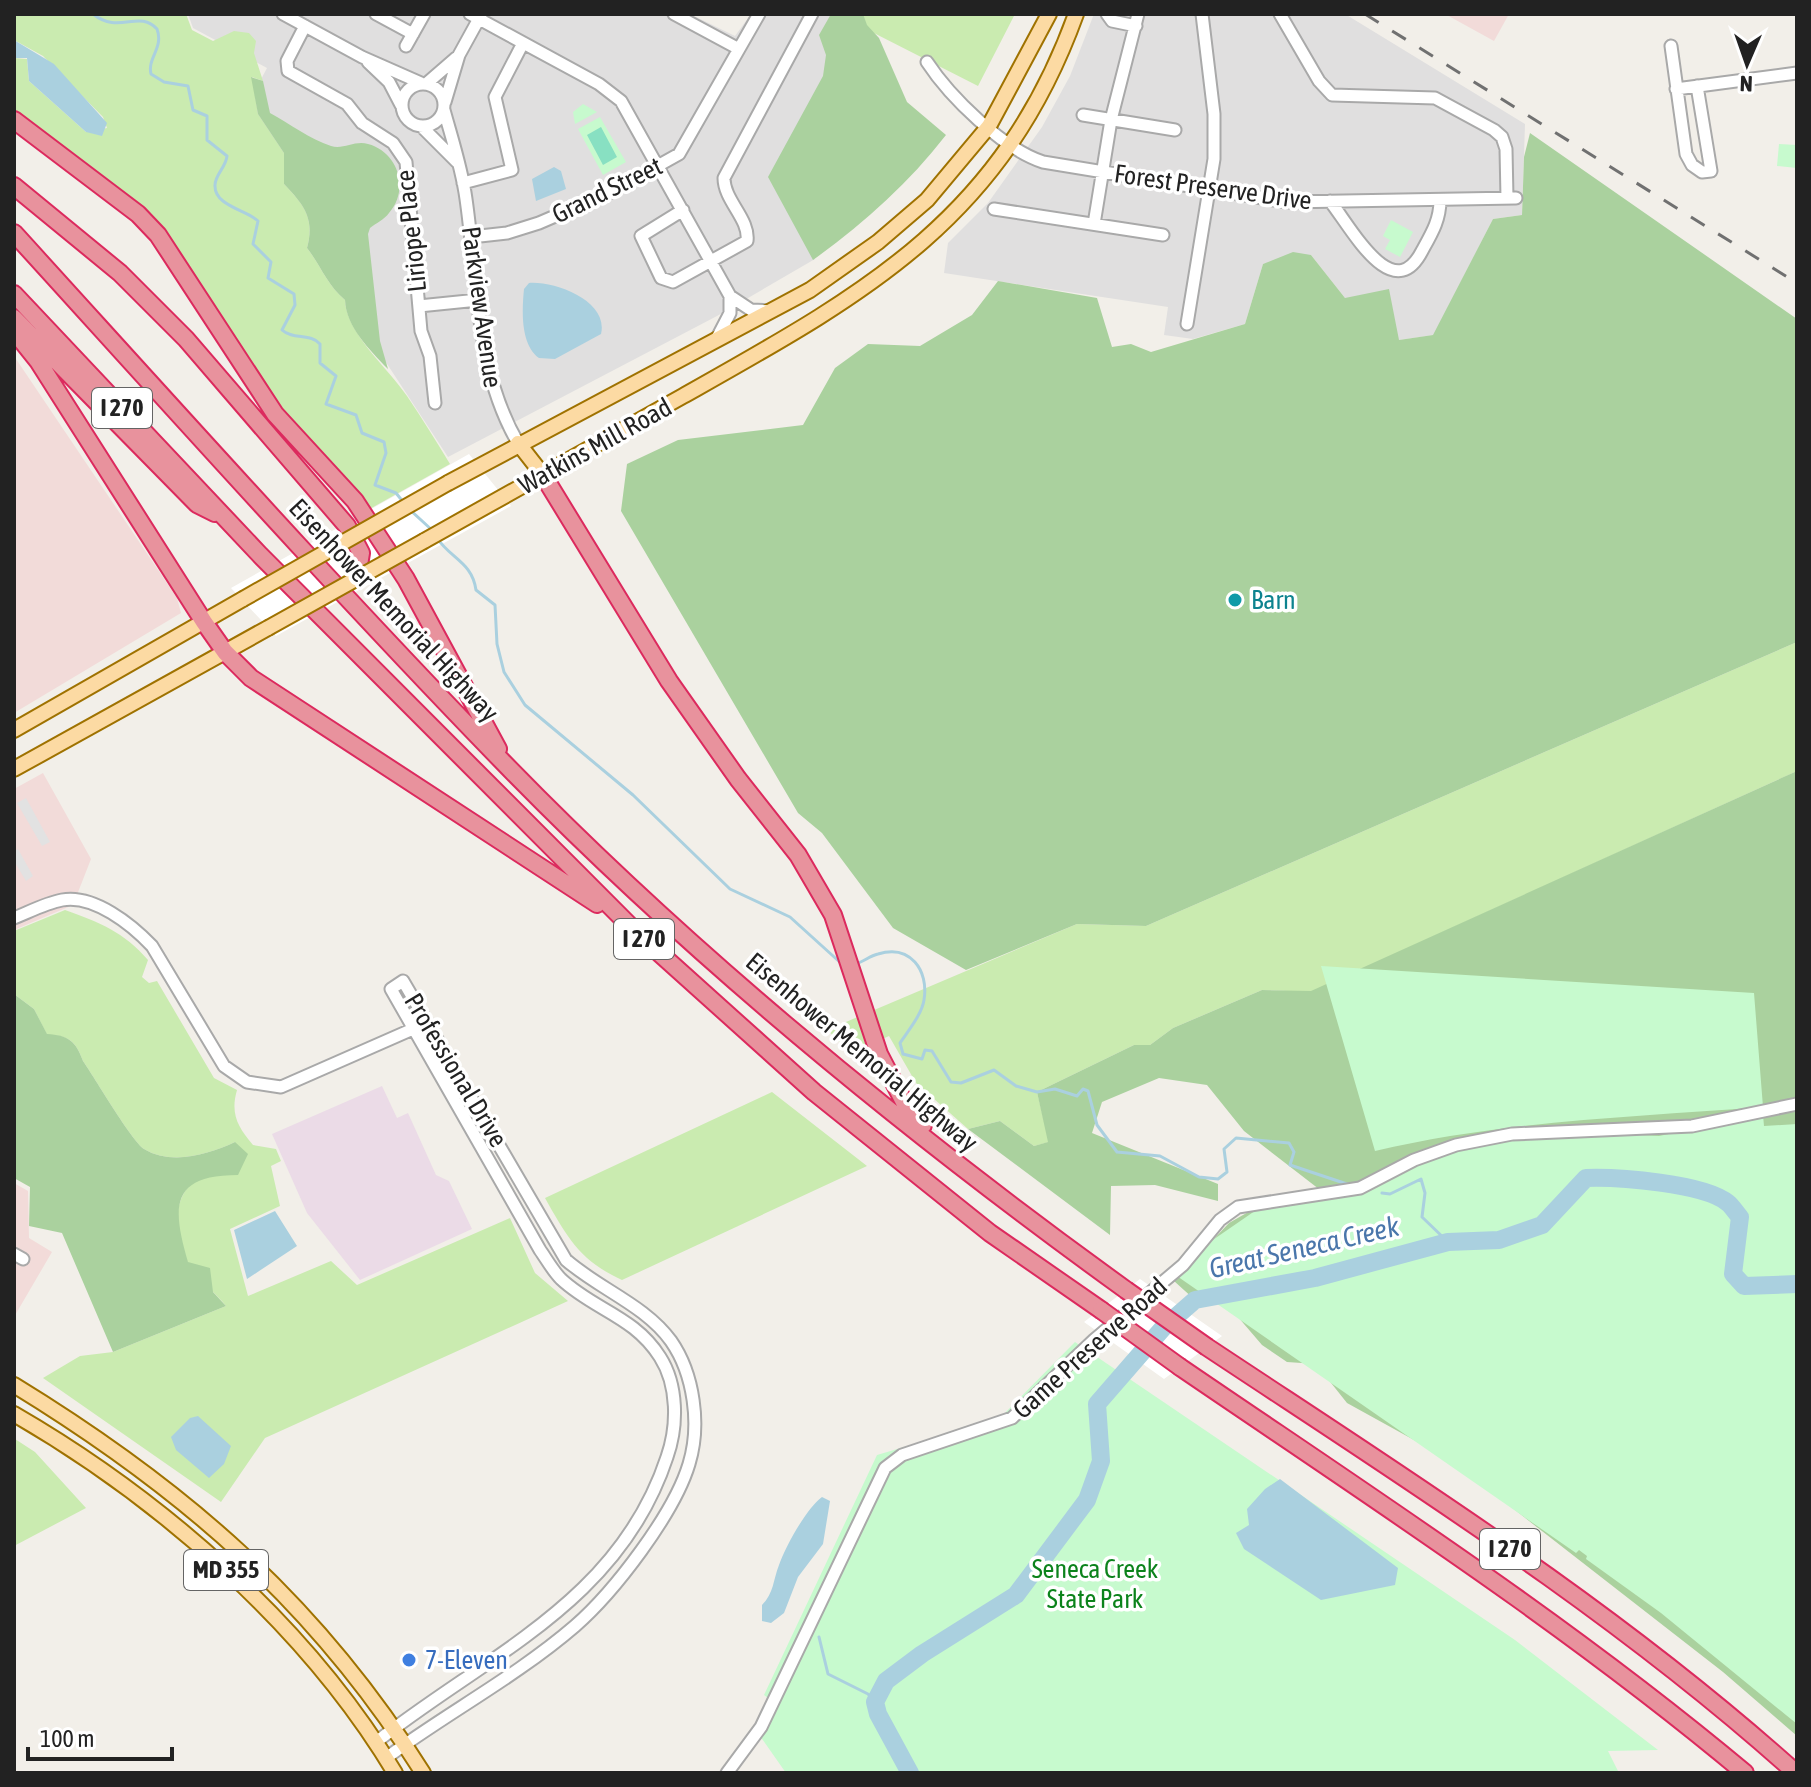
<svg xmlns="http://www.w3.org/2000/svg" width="1811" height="1787" font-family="'Asap Condensed',sans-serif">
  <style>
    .residential { fill: #e0dfdf }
    .commercial { fill: #f2dbd9 }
    .industrial { fill: #ebdbe7 }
    .grass { fill: #caebb0 }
    .forest { fill: #aad19e }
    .park { fill: #c7face }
    .pitch { fill: #88e0c2 }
    .parking { fill: #e2e2e2 }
    .water { fill: #aad0df }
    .pier { fill: #fff }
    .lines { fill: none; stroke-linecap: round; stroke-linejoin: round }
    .stream { stroke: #aad0df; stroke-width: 3 }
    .river { stroke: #aad0df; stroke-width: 18 }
    .minor-casing { stroke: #a9a9a9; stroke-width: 15 }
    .major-casing { stroke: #9f7200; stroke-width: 18 }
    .highway-casing { stroke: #dc2a5e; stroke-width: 20 }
    .minor { stroke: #fff; stroke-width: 11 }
    .major { stroke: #fcdaa3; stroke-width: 14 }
    .highway { stroke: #e8929d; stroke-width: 16 }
    .rail { stroke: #707070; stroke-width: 3; stroke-dasharray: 16 16; stroke-linecap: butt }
    .major-bridge-casing { stroke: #9f7200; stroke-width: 18; stroke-linecap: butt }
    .highway-bridge-casing { stroke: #dc2a5e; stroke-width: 20; stroke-linecap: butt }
    .major-bridge { stroke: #fcdaa3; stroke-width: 14 }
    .highway-bridge { stroke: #e8929d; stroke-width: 16 }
    .culture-dot { fill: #0f9aa8; stroke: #fff; stroke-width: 3 }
    .shop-dot { fill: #3f7fe0; stroke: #fff; stroke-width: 3 }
    .labels { text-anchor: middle; stroke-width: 7; stroke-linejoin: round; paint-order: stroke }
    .shield { fill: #fff; stroke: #646464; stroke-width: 2 }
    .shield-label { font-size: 24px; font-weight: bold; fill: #222 }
    .street-label { font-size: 26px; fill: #222; stroke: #fff }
    .culture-label { font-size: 26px; fill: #0d838f; stroke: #fff; text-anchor: start }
    .park-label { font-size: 26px; fill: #0c831c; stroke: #fff }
    .shop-label { font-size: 26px; fill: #366cbe; stroke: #fff; text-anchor: start }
    .water-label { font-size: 28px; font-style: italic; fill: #4a76ab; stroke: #fff }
  </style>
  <rect width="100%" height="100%" fill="#f2efe9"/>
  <path class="residential" d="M188 14H690L735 36 751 14H846L849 34 770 178 815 259 717 316 448 457 374 344 247 106 267 68 193 28Z
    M1094 14H1345L1525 124 1522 215 1493 219 1434 335 1399 340 1345 298 1311 255 1263 264 1245 324 1193 339 1164 335 1168 307 944 273 948 243 988 203 1042 127 1070 76Z"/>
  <path class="commercial" d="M1445 14H1509L1494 41Z
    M14 356 177 598 181 613 14 713Z
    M43 773 91 859 73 905 14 930V789Z
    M14 1183 28 1191 29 1238 52 1252 14 1317Z"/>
  <path class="industrial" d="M382 1086 397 1118 408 1113 436 1175 449 1181 472 1229 360 1280 307 1213 272 1134Z"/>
  <path class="grass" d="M14 14H186L192 30 213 41 234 31 249 33 256 41 254 53 263 81 252 77 258 114 284 153V184C304 205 315 218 307 248 321 266 327 285 345 300 346 333 388 368 407 396 422 418 436 441 450 464L368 510 284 417 178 254 14 116V58L27 59 29 81 86 132 107 128 103 117 43 56 14 40Z
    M862 14H1015L978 86 866 29Z
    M1797 642V771L1311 992 1262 990 1173 1028 1150 1045H1134L1037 1092 1049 1142 1034 1146 1000 1121 968 1129 916 1083 889 1036 852 1053 827 1030 1077 924 1146 926Z
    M65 910C99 922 124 932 148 960L142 977 149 983 157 981 214 1078 237 1090C230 1114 238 1127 253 1145L276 1149 281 1161 271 1166 280 1206 230 1229 248 1296 331 1261 357 1285 510 1218 535 1273 568 1301 265 1438 221 1502 43 1378 80 1356 113 1352 226 1306C215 1292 197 1279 188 1263 173 1234 170 1187 206 1176 216 1173 228 1175 238 1175L235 1142C209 1154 172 1166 144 1149 131 1140 95 1078 83 1061 76 1041 68 1035 47 1035L34 1009 14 994V931Z
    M772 1092 867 1166 622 1280C580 1261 567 1237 545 1198Z
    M15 1439 35 1452 86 1508 14 1546Z"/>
  <path class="forest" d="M831 14H863L867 25 879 38 907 102 946 135C908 184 863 224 813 260L768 177 823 76 826 55 819 35Z
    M251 77 263 81 270 113C290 124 310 139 331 146 343 150 355 140 368 144 398 152 410 189 389 213 384 220 376 223 370 228L368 234 380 341 388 369C370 350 346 327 345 300 327 285 321 266 307 248 315 218 304 205 284 184V153L258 114Z
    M1530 133 1797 319V642L1146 926 1077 924 966 970 893 928 822 833 798 813 621 511 627 464 678 440 803 425 835 368 868 344 920 346 972 315 998 281 1097 298 1112 347 1131 344 1151 352 1245 324 1263 264 1293 252 1311 255 1345 298 1389 289 1399 340 1433 335 1493 219 1522 215 1524 157Z
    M1797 771V1736L1723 1672 1452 1461 1347 1403 1316 1364 1287 1362 1262 1345 1220 1296 1195 1300 1174 1281 1229 1223 1250 1211 1337 1203 1244 1131 1207 1085 1159 1078 1102 1102 1092 1133 1218 1184V1201L1155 1185 1111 1186 1110 1235 968 1129 1000 1121 1034 1146 1048 1142 1037 1092 1134 1045H1150L1173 1028 1262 990 1311 991Z
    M14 994 34 1009 47 1034C68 1035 76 1041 83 1061 95 1078 131 1140 144 1149 172 1166 209 1154 235 1142L248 1154 238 1175C170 1175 172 1207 188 1262L210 1268 213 1292 226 1306 113 1352 62 1233 29 1226 30 1187 14 1178Z"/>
  <path class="park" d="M583 104 597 112 575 124 573 112Z
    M600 117 626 162 603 175 578 129Z
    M1779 144 1797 145V168L1777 166Z
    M1391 220 1413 232 1400 257 1385 249 1390 240 1383 236Z
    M1321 966 1754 993 1763 1107C1633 1117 1502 1121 1375 1151Z
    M1763 1115 1764 1126 1797 1124V1724L1661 1613 1586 1559 1587 1556 1579 1550 1576 1553 1174 1274 1204 1246 1265 1204 1339 1195 1468 1144 1557 1131 1659 1136Z
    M1075 1342 1515 1640 1658 1750 1608 1751 1619 1773H786L760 1736 776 1704 764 1695 877 1455 999 1419Z"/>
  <path class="pitch" d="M601 127 617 157 603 165 587 135Z"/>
  <path class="parking" d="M26 798 50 842 42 846 17 803Z
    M18 849 33 876 26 881 14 861V851Z"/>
  <path class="water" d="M14 40 54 64 107 123 102 136 86 132 29 81 27 58H14Z
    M554 167 561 171 566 189 536 201 532 179Z
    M529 283C555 281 609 301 601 334L555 359 539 358C520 344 522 310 524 289Z
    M275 1211 297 1246 247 1279 234 1230Z
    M198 1416 231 1446 224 1464 209 1478 176 1450 171 1437 190 1418Z
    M1280 1479 1398 1568 1395 1585 1321 1600 1244 1549 1236 1533 1249 1525 1247 1509 1265 1489Z
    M822 1497 830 1501 823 1544 798 1577 784 1613 771 1623 762 1621V1605C774 1593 773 1580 779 1565 786 1545 807 1508 822 1497Z"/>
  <path class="pier" d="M469 454 511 506 276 636 231 588Z
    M1140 1279 1222 1336 1164 1379 1084 1322Z"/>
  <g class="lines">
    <path class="stream" d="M93 14C119 35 139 9 157 29 164 48 147 58 151 74L164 82 188 86 193 110 207 116V140L227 156C226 167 215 175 215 185 214 206 247 210 258 221L253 244 271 262 268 278 294 294 295 305 282 330C293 340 311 333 320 344V363L336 376 326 404 356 415 362 433 384 442 386 453 375 485 396 493 404 503
      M409 509 433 531
      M437 538C451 559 472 562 476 590L495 605 497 644 504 672 525 705 633 795 730 889 790 917 843 965
      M855 964C864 962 869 956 878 954 910 944 929 970 924 1000 922 1014 908 1031 900 1043L903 1054 922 1059 925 1050 932 1051 951 1082 961 1083 994 1070 1016 1086 1037 1092 1055 1089 1077 1096 1083 1089 1088 1091 1097 1125 1117 1152 1160 1156 1199 1177 1218 1179 1227 1172 1224 1149 1236 1138 1289 1143 1294 1152 1290 1165 1347 1184
      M1382 1193 1390 1194 1421 1179 1425 1193 1422 1217 1448 1242
      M819 1637 828 1674 868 1694 875 1702"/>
    <path class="river" d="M910 1773 878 1714 875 1702 886 1681 922 1654 1016 1595 1087 1500 1101 1461 1097 1404 1163 1328 1195 1300 1315 1278 1448 1242 1499 1240 1542 1225 1586 1178C1618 1177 1704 1183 1728 1203 1732 1206 1736 1213 1740 1217L1733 1274 1744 1286 1797 1284"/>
    <g class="minor-casing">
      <path id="minor" d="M283 14 362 57 421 83
        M376 14 413 34
        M470 14 599 84 621 101 730 296
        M674 14 739 49
        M1107 14 1112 21 1136 26
        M1280 14 1319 81 1332 95 1435 98 1494 130 1502 137 1506 149 1507 198
        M305 26 287 61 288 71 347 104 362 123 393 143 406 162 421 331 430 356 435 403
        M406 46 424 14
        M1671 46 1686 154 1692 165 1702 172 1711 171 1697 86
        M368 62 389 82 401 105
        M927 62C950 97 1003 149 1043 162L1286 202 1516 198
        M402 105a21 21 0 1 1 42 0a21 21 0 1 1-42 0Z
        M426 84 456 58
        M1676 89 1797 73
        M445 102 459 55 481 15
        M444 110C452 139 462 169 466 199 478 282 475 369 518 443
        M1083 115 1175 130
        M421 126 457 162
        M463 183 512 170 495 97 523 43
        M1330 201C1352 229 1393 307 1422 251 1432 233 1440 220 1440 200
        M994 209 1163 235
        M683 210 641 236 661 278 673 282 747 241C750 219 724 201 724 178L812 14
        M1094 224 1111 120 1138 14
        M471 237 507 233 539 223 611 192 679 154 759 14
        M419 306 478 300
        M1187 324 1214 159V114L1202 14
        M717 338 730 313V296L751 310 772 311
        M14 918C29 912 46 903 62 900 94 894 132 925 152 946L224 1066 247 1082 281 1087 413 1029
        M14 1254 23 1259
        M375 1743C486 1655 619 1603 667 1457 678 1426 678 1385 660 1357 634 1316 594 1310 561 1279 553 1271 547 1260 540 1250L391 989 403 981 566 1260C599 1289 645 1305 671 1341 694 1374 701 1425 689 1464 674 1514 614 1592 575 1626 517 1676 447 1713 386 1758
        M727 1773 761 1727 885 1468 902 1455 1012 1418 1094 1340 1183 1265 1220 1220 1238 1207 1360 1188 1414 1160 1456 1145 1512 1134 1692 1126 1797 1104"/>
    </g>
    <g class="major-casing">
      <path id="major" d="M518 443 543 475
        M448 483 810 290 878 242 927 200 989 126 1049 14
        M424 541C511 493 597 444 683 396 864 294 1001 221 1076 14
        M14 730 243 599
        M14 769 268 628
        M14 1385C184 1489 316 1603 423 1773
        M14 1414C161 1499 307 1626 395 1773"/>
    </g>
    <g class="highway-casing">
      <path id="highway" d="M14 120 138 214 158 235 275 414 355 501 406 579 498 749
        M14 186 120 273 186 339 347 526 361 553 357 577
        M14 233C175 410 335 589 502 761 691 956 906 1131 1126 1290
        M14 294 260 555 636 932 814 1092 990 1233 1101 1310
        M14 318 197 504 215 513
        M14 331 38 361 204 622 225 652 251 678 597 904
        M543 475 669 681 738 779 798 855 833 915 879 1054 904 1102 923 1125
        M1207 1347C1409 1481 1615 1610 1796 1773
        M1180 1367C1372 1498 1567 1624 1745 1773"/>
    </g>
    <use href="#minor" class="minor"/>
    <use href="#major" class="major"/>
    <use href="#highway" class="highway"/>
    <path class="rail" d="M1365 14 1797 283"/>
    <g class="major-bridge-casing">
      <path id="major-bridge" d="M243 599 448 483
        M268 628 424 541"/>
    </g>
    <g class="highway-bridge-casing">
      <path id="highway-bridge" d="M1126 1290 1207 1347
        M1101 1310 1180 1367"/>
    </g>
    <use href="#major-bridge" class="major-bridge"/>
    <use href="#highway-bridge" class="highway-bridge"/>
  </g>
  <circle class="culture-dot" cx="1235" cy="600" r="8"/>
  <circle class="shop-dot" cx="409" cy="1660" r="8"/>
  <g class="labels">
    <g class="shield">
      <rect x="92" y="388" width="60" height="40" rx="6"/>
      <rect x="614" y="919" width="60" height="40" rx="6"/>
      <rect x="1480" y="1529" width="60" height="40" rx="6"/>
      <rect x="184" y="1550" width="84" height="40" rx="6"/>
    </g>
    <g class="shield-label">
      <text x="122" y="416">I 270</text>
      <text x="644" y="947">I 270</text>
      <text x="1510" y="1557">I 270</text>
      <text x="226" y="1578">MD 355</text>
    </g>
    <g class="street-label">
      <text transform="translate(1213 187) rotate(8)" y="9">Forest Preserve Drive</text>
      <text transform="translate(607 190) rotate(-26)" y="9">Grand Street</text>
      <text transform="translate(411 231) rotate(-96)" y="9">Liriope Place</text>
      <text transform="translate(482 307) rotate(82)" y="9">Parkview Avenue</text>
      <text transform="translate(595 446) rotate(-29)" y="9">Watkins Mill Road</text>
      <text transform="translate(394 610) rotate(47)" y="9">Eisenhower Memorial Highway</text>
      <text transform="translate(862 1052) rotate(40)" y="9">Eisenhower Memorial Highway</text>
      <text transform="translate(456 1070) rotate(59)" y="9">Professional Drive</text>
      <text transform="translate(1090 1348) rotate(-42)" y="9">Game Preserve Road</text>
    </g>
    <g class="culture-label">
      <text x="1251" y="609">Barn</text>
    </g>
    <g class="park-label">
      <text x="1095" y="1578">Seneca Creek<tspan x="1095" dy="30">State Park</tspan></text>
    </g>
    <g class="shop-label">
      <text x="425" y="1669">7-Eleven</text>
    </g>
    <g class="water-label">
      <text transform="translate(1304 1247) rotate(-13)" y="10">Great Seneca Creek</text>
    </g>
  </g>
  <rect width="1811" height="1787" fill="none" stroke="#222222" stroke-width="32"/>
  <g transform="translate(1747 64) rotate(182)" stroke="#ffffff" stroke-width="6" paint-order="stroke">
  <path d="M0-6L14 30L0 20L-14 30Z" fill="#222222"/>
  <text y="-12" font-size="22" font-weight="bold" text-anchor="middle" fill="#222222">N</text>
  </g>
  <path d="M28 1747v12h144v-12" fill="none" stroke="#222222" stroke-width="4"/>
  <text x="40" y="1747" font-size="24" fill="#222222" stroke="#ffffff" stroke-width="6" paint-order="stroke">100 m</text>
</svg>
